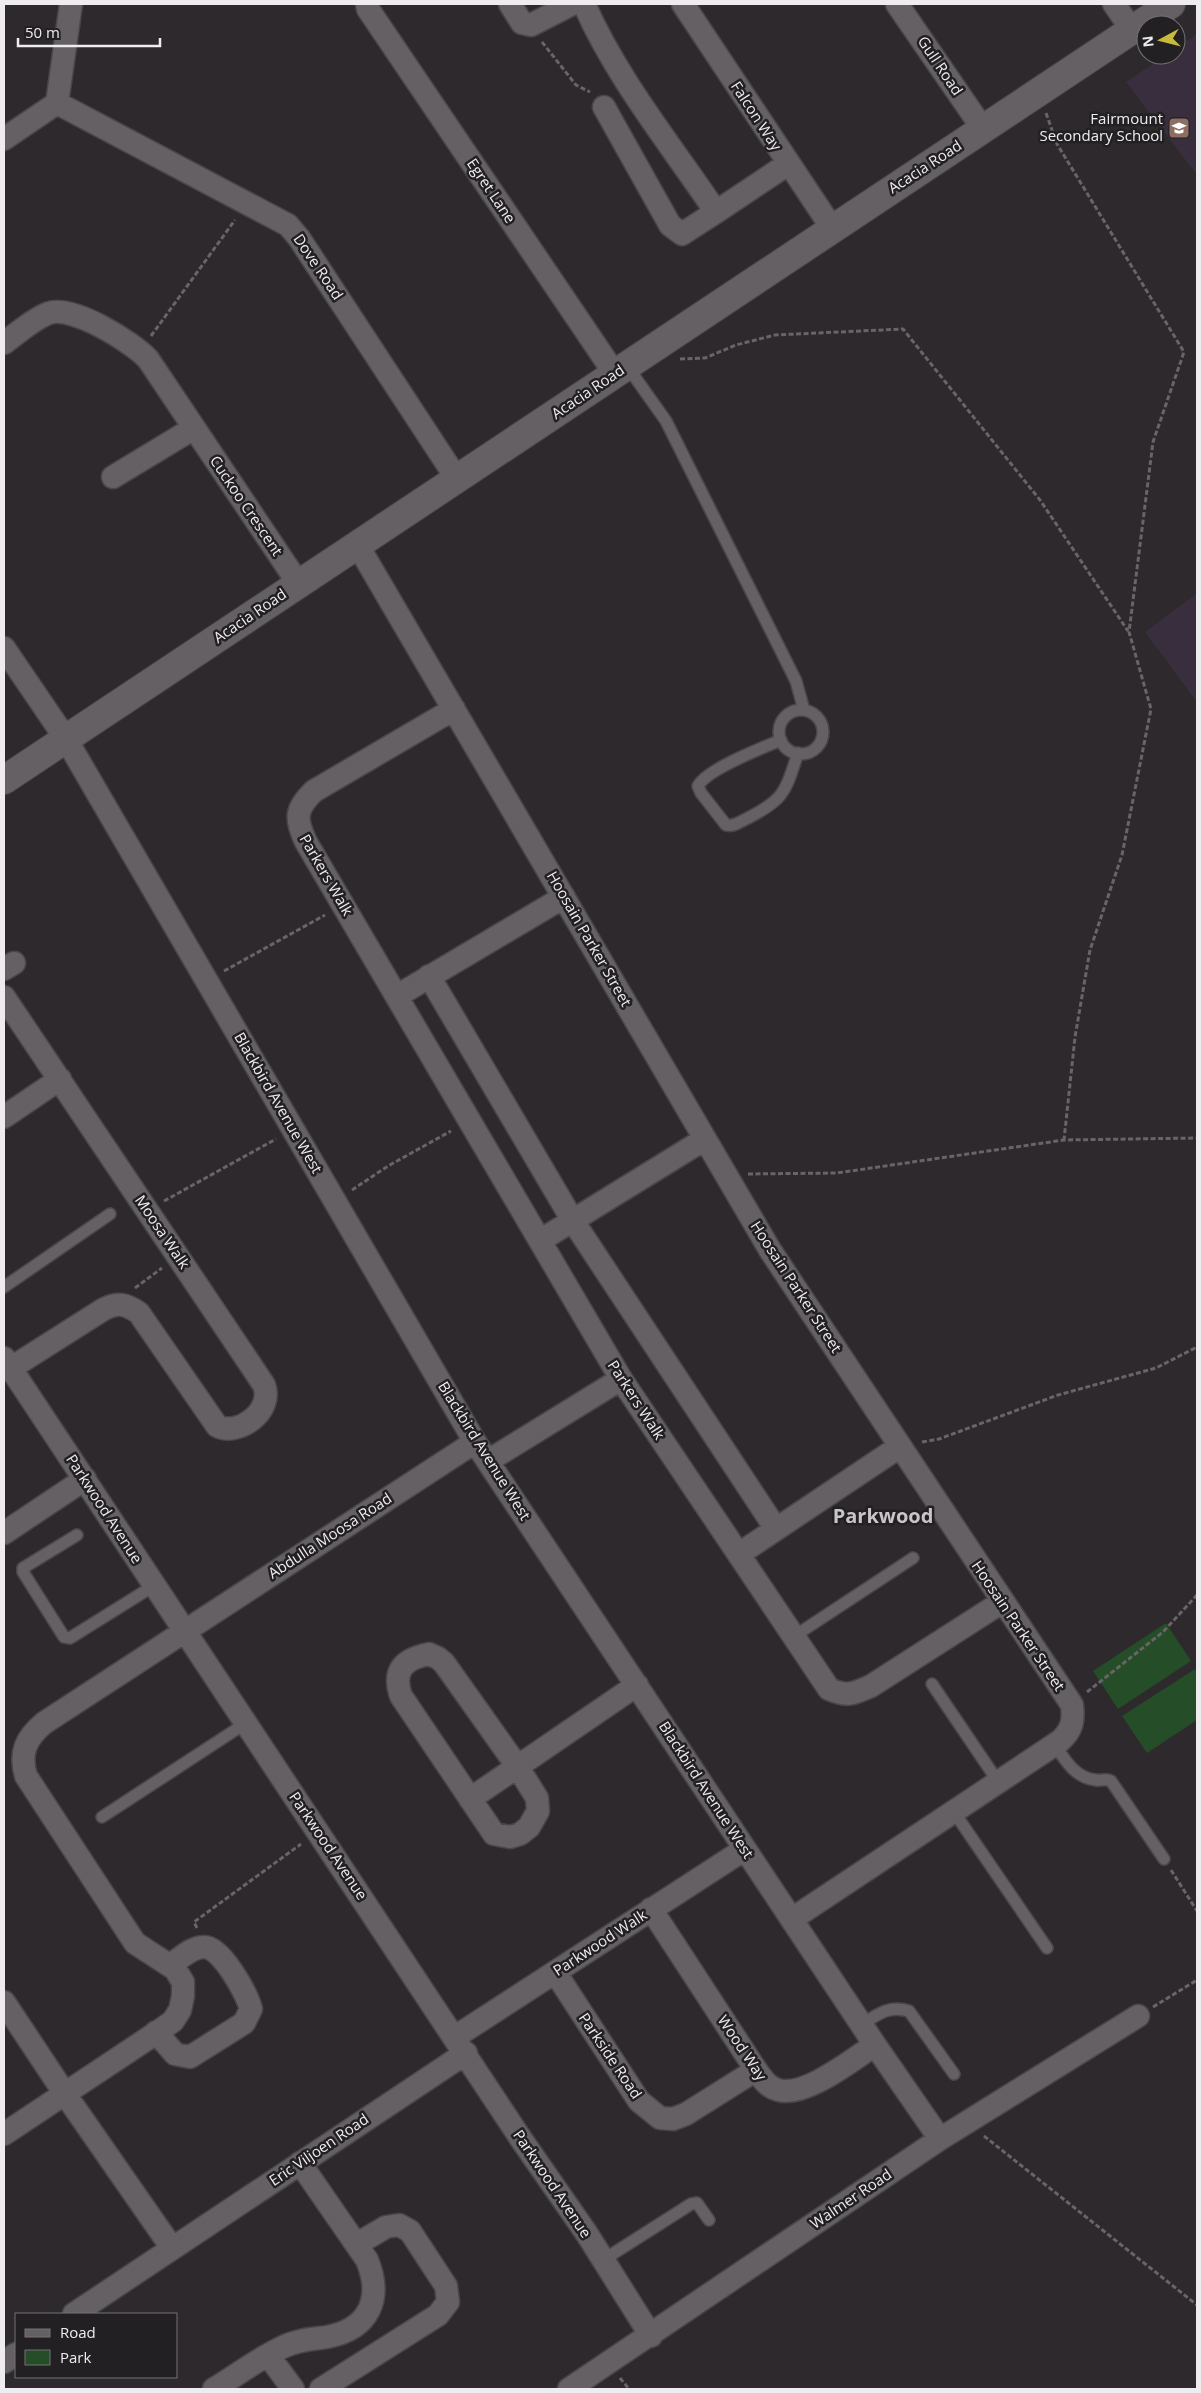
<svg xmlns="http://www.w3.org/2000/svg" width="1201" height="2393" font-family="'Open Sans',sans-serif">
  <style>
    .education { fill: #382e3d }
    .green { fill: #254d28 }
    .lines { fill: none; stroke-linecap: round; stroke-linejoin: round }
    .service-casing { stroke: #494649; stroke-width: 14 }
    .minor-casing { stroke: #494649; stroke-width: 25 }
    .tertiary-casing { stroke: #494649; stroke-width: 30 }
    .path { stroke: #686468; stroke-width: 3; stroke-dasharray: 5 2.5; stroke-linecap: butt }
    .service { stroke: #646064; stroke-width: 11 }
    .minor { stroke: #646064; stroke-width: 22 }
    .tertiary { stroke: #646064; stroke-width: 28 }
    .labels { text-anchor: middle; stroke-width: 5; stroke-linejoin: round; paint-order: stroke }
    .street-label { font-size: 15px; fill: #eeecee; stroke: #232023 }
    .poi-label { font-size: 15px; fill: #eeecee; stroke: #232023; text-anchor: end }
    .district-label { font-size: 20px; font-weight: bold; fill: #c9c4c8; stroke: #232023 }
  </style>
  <rect width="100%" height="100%" fill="#2d292d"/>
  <path class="education" d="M1197 34V175L1126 82 1166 55H1176V48Z
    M1197 593V702L1145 632Z"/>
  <path class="green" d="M1166 1623 1191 1661 1118 1709 1093 1671Z
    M1195 1669 1197 1673V1720L1147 1753 1122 1716Z"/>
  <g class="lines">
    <g class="service-casing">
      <path id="service" d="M627 366 666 421 796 681 804 710
        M779 732a22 22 0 1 1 44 0a22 22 0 1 1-44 0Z
        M781 740C762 748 707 769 698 786L701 793 726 825C734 827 741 821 748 818 785 799 785 792 798 753
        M4 1287 110 1214
        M77 1535 23 1568V1572L64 1637 70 1638 155 1585
        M793 1637 913 1558
        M932 1684 999 1783
        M1055 1745C1065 1760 1075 1778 1096 1780 1102 1781 1106 1778 1111 1781L1164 1859
        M954 1812 1047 1948
        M102 1817 246 1723
        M861 2025C878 2014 889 2005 909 2011L954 2074
        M603 2260 691 2204 697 2203 709 2220"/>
    </g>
    <g class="minor-casing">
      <path id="minor" d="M367 4 368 9 615 374
        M510 4 522 23 531 25 572 4
        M584 4C617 79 671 145 716 212L788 164
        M683 4 832 228
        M897 4 983 129
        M1114 4 1132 30
        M57 103 71 4
        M604 107 670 225 682 234 716 212
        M4 139 57 103 288 225 299 238 457 479
        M4 343C18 333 33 319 49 313 73 305 132 342 148 359L298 583
        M113 477 194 428
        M357 544 770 1250 1072 1705C1074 1721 1072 1730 1060 1741L792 1919
        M4 648 66 739 475 1442 875 2045 940 2139
        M454 709 314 791C295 809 295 819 306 842L621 1379 829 1689C847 1697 853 1694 871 1686L1002 1602
        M4 969 14 963
        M429 976 573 1221 776 1529
        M397 996 564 897
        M4 997 264 1385C274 1411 238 1437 217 1426L139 1313C126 1304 119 1302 104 1309L11 1368
        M4 1117 60 1079
        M541 1240 705 1139
        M4 1358 521 2139 587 2234 651 2336
        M488 1461 621 1379
        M4 1533 85 1479
        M739 1554 899 1447
        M429 1654 438 1658 444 1663 517 1766 537 1798 538 1811 529 1827 520 1834 510 1837 494 1834 401 1696C392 1670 404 1659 429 1654Z
        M470 1799 637 1685
        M651 1909 756 2070C762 2078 767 2087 778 2090 805 2098 853 2059 875 2045
        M555 1972 639 2101 660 2118 673 2119 686 2114 756 2070
        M4 2002 65 2094 172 2248
        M156 2032 175 2054 190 2057 244 2023 251 2009C247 1994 221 1946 204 1947 191 1947 180 1959 170 1965
        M455 2037 745 1849
        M4 2134 162 2029 173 2021 180 2010 183 1996V1982L175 1969 135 1943 26 1776C19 1753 26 1738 44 1723L475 1442
        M74 2314 466 2053
        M268 2355 293 2389
        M4 2362 16 2354
        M214 2389C237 2375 259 2358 283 2347 296 2340 313 2339 327 2337 369 2329 383 2299 367 2260L300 2163
        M321 2389 438 2315 448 2302 446 2286 410 2231 399 2225 386 2227 357 2244
        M569 2389 940 2139 1138 2016"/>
    </g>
    <g class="tertiary-casing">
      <path id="tertiary" d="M4 780 1171 4"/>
    </g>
    <path class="path" d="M542 42 576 85 590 92
      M1046 113 1057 144 1184 352 1153 442 1129 632 1151 709 1122 855 1090 950 1075 1037 1064 1140
      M151 336 235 220
      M680 359 705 358 736 345 775 335 903 329 1040 500 1128 631
      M224 971 325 915
      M748 1174 837 1173 1064 1140 1197 1138
      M352 1190 388 1166 451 1131
      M164 1201 276 1139
      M135 1288 162 1268
      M922 1442 939 1439 1058 1395 1156 1368 1197 1347
      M1087 1692 1163 1632 1197 1595
      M1171 1870 1197 1911
      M197 1928 194 1922 301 1844
      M1153 2007 1197 1980
      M984 2136 1197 2305
      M620 2378 629 2389"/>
    <use href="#service" class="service"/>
    <use href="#minor" class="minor"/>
    <use href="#tertiary" class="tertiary"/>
  </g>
  <defs>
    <g id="school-square" transform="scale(1.125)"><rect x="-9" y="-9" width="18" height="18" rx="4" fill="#8d6e63" stroke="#232023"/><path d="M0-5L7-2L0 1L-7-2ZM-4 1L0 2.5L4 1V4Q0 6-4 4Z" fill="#fff"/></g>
  </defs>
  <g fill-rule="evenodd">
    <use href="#school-square" x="1179" y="128"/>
  </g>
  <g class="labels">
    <g class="street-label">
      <text transform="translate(940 66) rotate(56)" y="5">Gull Road</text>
      <text transform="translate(756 116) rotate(57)" y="5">Falcon Way</text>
      <text transform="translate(925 167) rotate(-33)" y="5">Acacia Road</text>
      <text transform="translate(491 191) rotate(56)" y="5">Egret Lane</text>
      <text transform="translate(318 267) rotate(56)" y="5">Dove Road</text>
      <text transform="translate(588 392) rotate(-34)" y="5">Acacia Road</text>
      <text transform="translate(246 506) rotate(56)" y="5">Cuckoo Crescent</text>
      <text transform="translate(250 616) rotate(-34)" y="5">Acacia Road</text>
      <text transform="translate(326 875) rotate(60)" y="5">Parkers Walk</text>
      <text transform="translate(589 939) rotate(60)" y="5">Hoosain Parker Street</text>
      <text transform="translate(278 1103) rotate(60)" y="5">Blackbird Avenue West</text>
      <text transform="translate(162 1232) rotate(56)" y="5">Moosa Walk</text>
      <text transform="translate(796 1287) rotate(57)" y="5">Hoosain Parker Street</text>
      <text transform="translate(636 1400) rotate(57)" y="5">Parkers Walk</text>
      <text transform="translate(484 1451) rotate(58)" y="5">Blackbird Avenue West</text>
      <text transform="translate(104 1509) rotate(57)" y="5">Parkwood Avenue</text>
      <text transform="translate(330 1536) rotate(-33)" y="5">Abdulla Moosa Road</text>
      <text transform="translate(1018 1626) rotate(56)" y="5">Hoosain Parker Street</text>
      <text transform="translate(706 1790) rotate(57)" y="5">Blackbird Avenue West</text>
      <text transform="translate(328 1846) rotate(56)" y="5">Parkwood Avenue</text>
      <text transform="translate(600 1943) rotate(-33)" y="5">Parkwood Walk</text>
      <text transform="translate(742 2048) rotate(56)" y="5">Wood Way</text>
      <text transform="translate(610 2056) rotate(56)" y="5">Parkside Road</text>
      <text transform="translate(319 2150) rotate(-34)" y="5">Eric Viljoen Road</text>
      <text transform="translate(552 2184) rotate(56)" y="5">Parkwood Avenue</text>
      <text transform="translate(851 2199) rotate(-34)" y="5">Walmer Road</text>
    </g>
    <g class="poi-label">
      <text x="1163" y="124">Fairmount<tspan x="1163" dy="17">Secondary School</tspan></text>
    </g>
    <g class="district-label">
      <text x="883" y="1523">Parkwood</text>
    </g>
  </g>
  <rect width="1201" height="2393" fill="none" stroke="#eeecee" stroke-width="10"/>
  <rect x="15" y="2313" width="162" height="65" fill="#232023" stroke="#747274"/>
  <rect x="25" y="2329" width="25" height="8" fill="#646064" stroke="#747274"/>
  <text x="60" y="2338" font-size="15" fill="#eeecee">Road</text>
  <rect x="25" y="2350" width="25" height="15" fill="#254d28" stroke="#747274"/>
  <text x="60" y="2363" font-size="15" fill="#eeecee">Park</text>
  <g transform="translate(1161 40) rotate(263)"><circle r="24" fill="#232023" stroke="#747274"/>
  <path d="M0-4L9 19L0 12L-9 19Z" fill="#c8bb3b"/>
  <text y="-8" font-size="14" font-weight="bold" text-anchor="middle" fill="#eeecee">N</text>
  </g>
  <path d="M18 38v8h142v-8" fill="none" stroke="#eeecee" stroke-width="2.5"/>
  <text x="25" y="38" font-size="15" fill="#eeecee" stroke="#232023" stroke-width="4" paint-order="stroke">50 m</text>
</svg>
